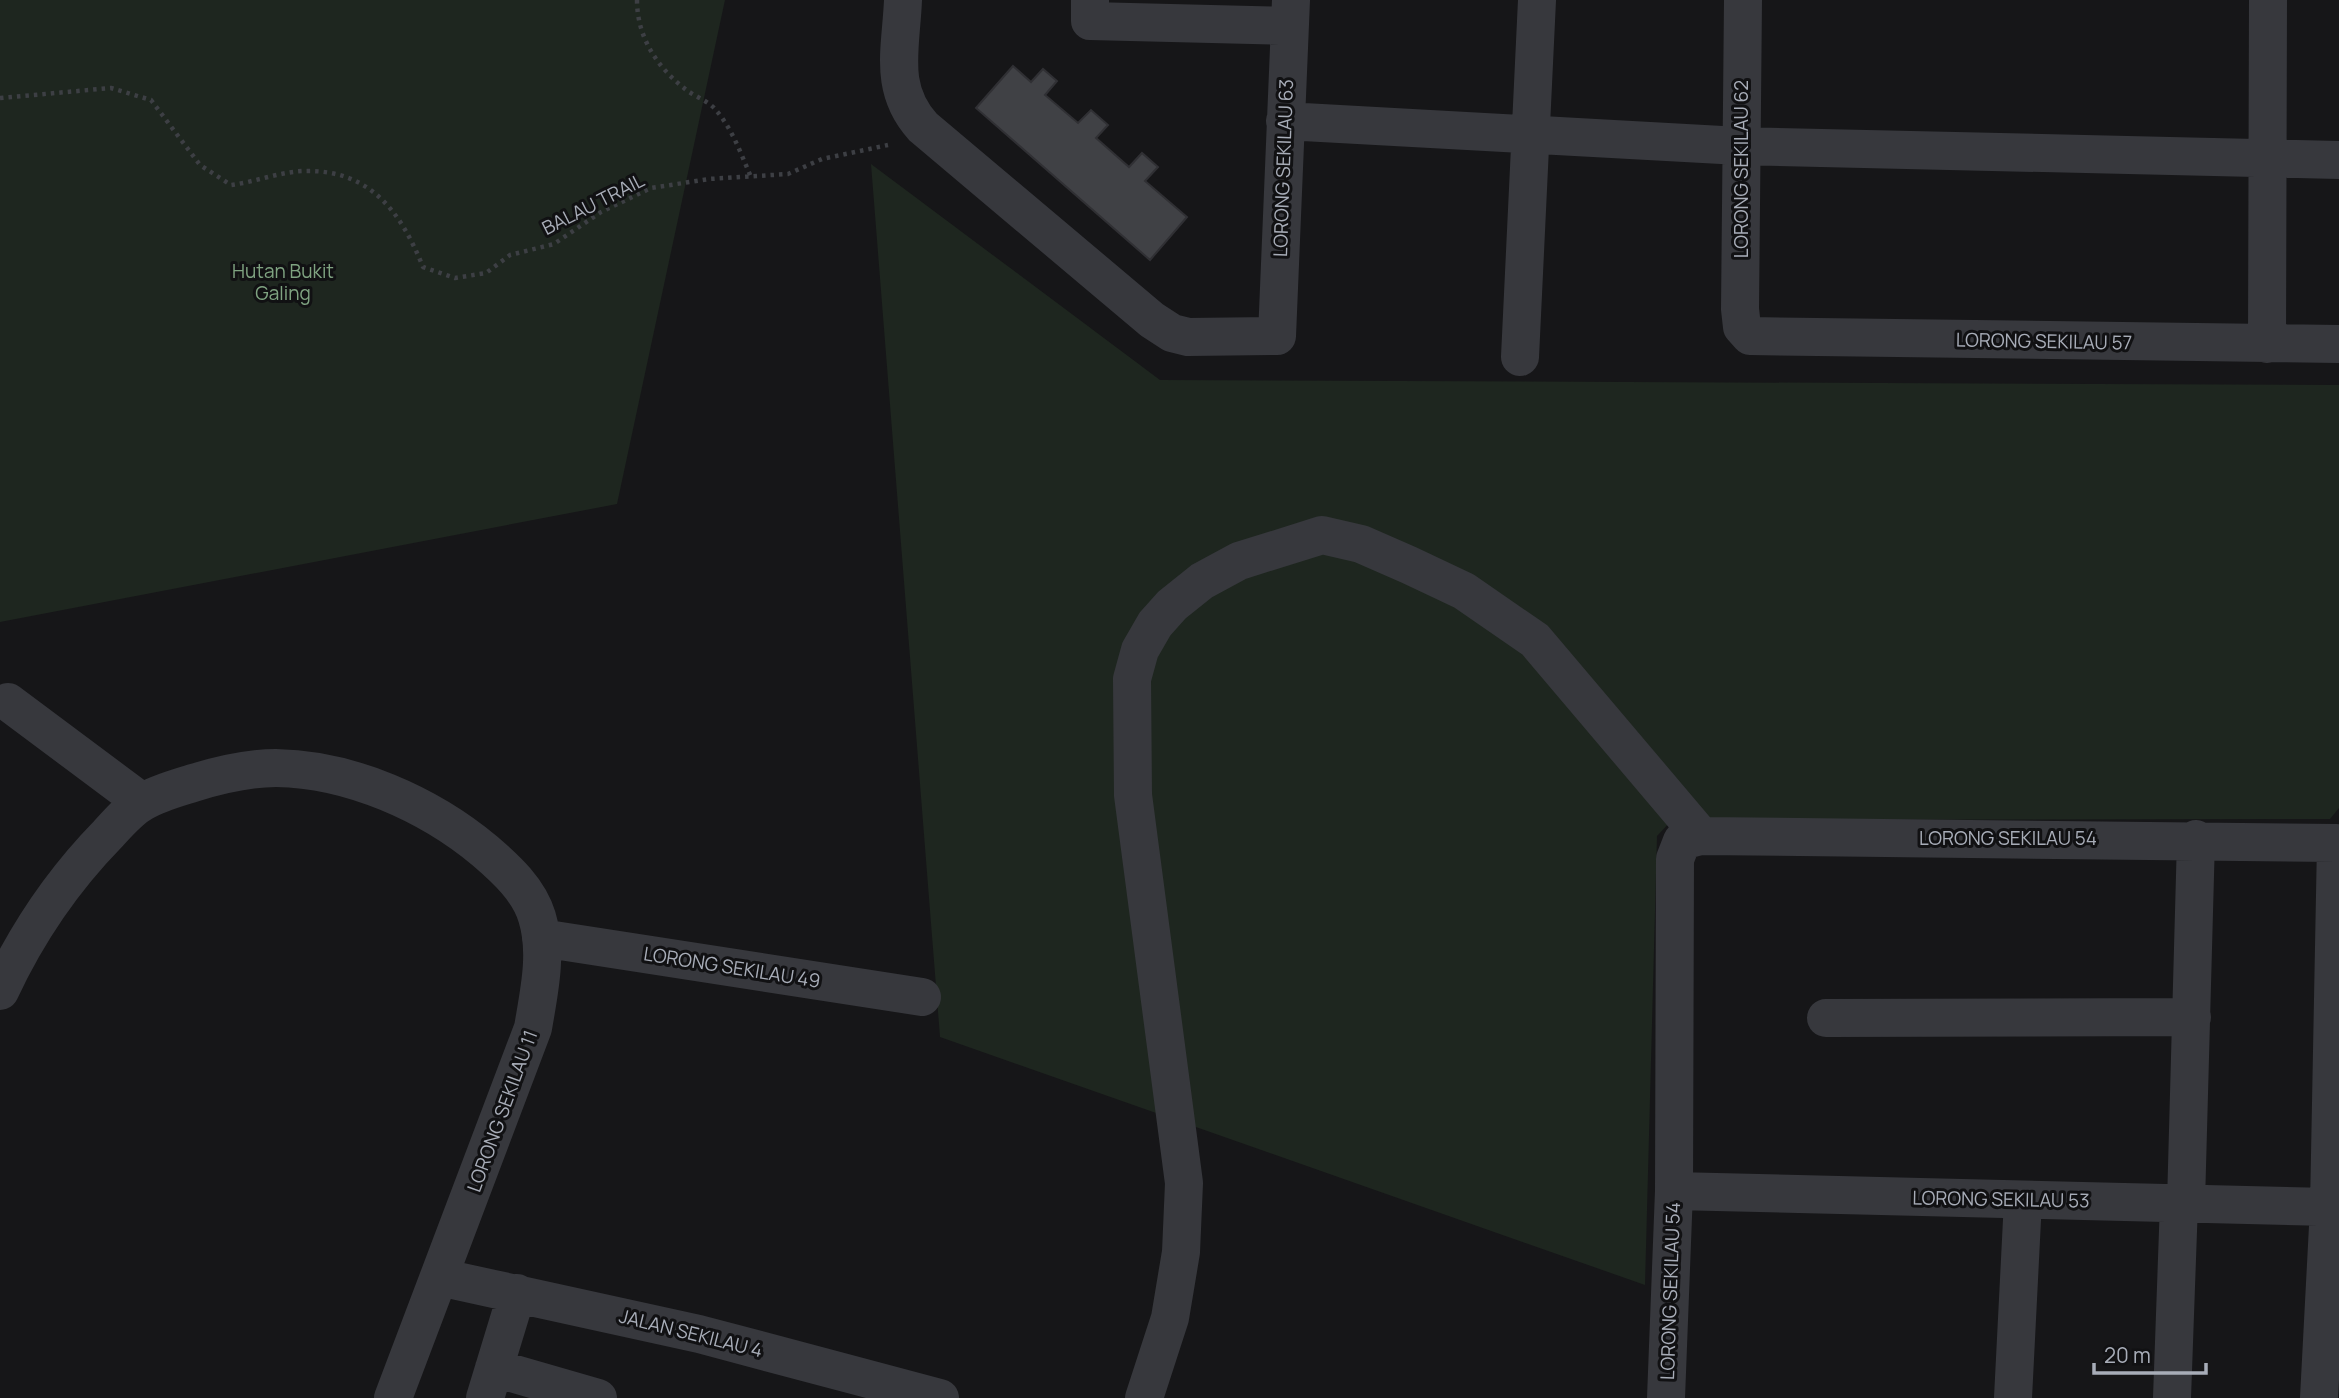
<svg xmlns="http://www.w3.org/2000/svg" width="2339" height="1398" font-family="Manrope,sans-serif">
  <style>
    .green { fill: #1e261f }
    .building { fill: #404145; stroke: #303034; stroke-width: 2 }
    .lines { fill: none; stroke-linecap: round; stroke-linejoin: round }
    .path { stroke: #3d3f44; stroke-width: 4.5; stroke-dasharray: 3.5 5; stroke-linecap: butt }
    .minor { stroke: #37383d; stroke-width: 38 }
    .labels { text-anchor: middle; stroke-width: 6; stroke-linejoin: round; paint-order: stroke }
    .street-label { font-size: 19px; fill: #a8adb8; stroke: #111113 }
    .park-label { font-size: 19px; fill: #7fa381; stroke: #111113 }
  </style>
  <rect width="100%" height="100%" fill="#161618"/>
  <path class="green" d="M0 0H725L617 504 0 622Z
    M871 164 1160 380 2339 385V808L2330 819 1672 820 1657 836 1645 1285 940 1037Z"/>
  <path class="building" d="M1013 66 1031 82 1043 69 1057 81 1045 95 1078 123 1091 110 1108 125 1096 138 1129 167 1142 153 1158 167 1145 181 1187 217 1150 260 976 108Z"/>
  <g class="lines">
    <path class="path" d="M637 0C637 36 656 66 684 88 693 96 707 100 715 109 732 128 741 154 751 177
      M0 98 111 88 151 100 200 165 231 185C255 182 282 171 306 171 370 170 401 212 423 267L455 278 486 273 510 255 554 244 601 212 651 188 709 179 788 174 822 159 888 145"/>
    <path class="minor" d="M903 0C901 49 888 88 923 127L1152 320 1172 333 1188 337 1277 336 1291 0
      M1090 0V21L1289 26
      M1743 0 1740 309 1742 327 1750 336 2339 344
      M1285 121 1740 146 2339 160
      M2267 344 2268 0
      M1520 357 1537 0
      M8 702 142 802
      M541 938 922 997
      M0 991C27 933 63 880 108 834 118 823 130 809 143 802 158 793 177 788 193 783 219 775 248 768 276 768 350 769 429 804 485 851 506 869 529 890 537 917 548 953 539 992 533 1028L393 1398
      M1826 1018 2192 1017
      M1674 1191 2329 1207
      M2186 1203 2196 839
      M439 1277 699 1334 940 1398
      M494 1368 598 1398
      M485 1398 517 1293
      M1144 1398 1170 1318 1181 1252 1184 1183 1133 795 1132 679 1140 650 1155 624 1172 605 1202 581 1239 561 1322 535 1361 544 1409 565 1464 591 1535 640 1701 836
      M1666 1398 1674 1191 1675 859 1682 841 1701 836 2336 843
      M2013 1398 2023 1200
      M2172 1398 2179 1203
      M2319 1398 2329 1207 2336 843"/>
  </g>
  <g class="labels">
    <g class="street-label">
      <text transform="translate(1283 168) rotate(-88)" y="7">LORONG SEKILAU 63</text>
      <text transform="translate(1741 169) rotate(-90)" y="7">LORONG SEKILAU 62</text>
      <text transform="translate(593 204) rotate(-27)" y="7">BALAU TRAIL</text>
      <text transform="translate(2044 341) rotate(1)" y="7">LORONG SEKILAU 57</text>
      <text x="2008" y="845">LORONG SEKILAU 54</text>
      <text transform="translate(732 967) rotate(9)" y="7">LORONG SEKILAU 49</text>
      <text transform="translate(502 1111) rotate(-70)" y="7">LORONG SEKILAU 11</text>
      <text transform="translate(2001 1199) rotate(1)" y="7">LORONG SEKILAU 53</text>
      <text transform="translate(1670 1291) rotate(-88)" y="7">LORONG SEKILAU 54</text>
      <text transform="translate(691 1333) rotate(14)" y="7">JALAN SEKILAU 4</text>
    </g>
    <g class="park-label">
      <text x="283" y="278">Hutan Bukit<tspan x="283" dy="22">Galing</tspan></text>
    </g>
  </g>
  <path d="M2094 1363v10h112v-10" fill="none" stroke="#a8adb8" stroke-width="3.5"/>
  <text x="2104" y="1363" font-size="21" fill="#a8adb8" stroke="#111113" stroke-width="5" paint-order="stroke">20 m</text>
</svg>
